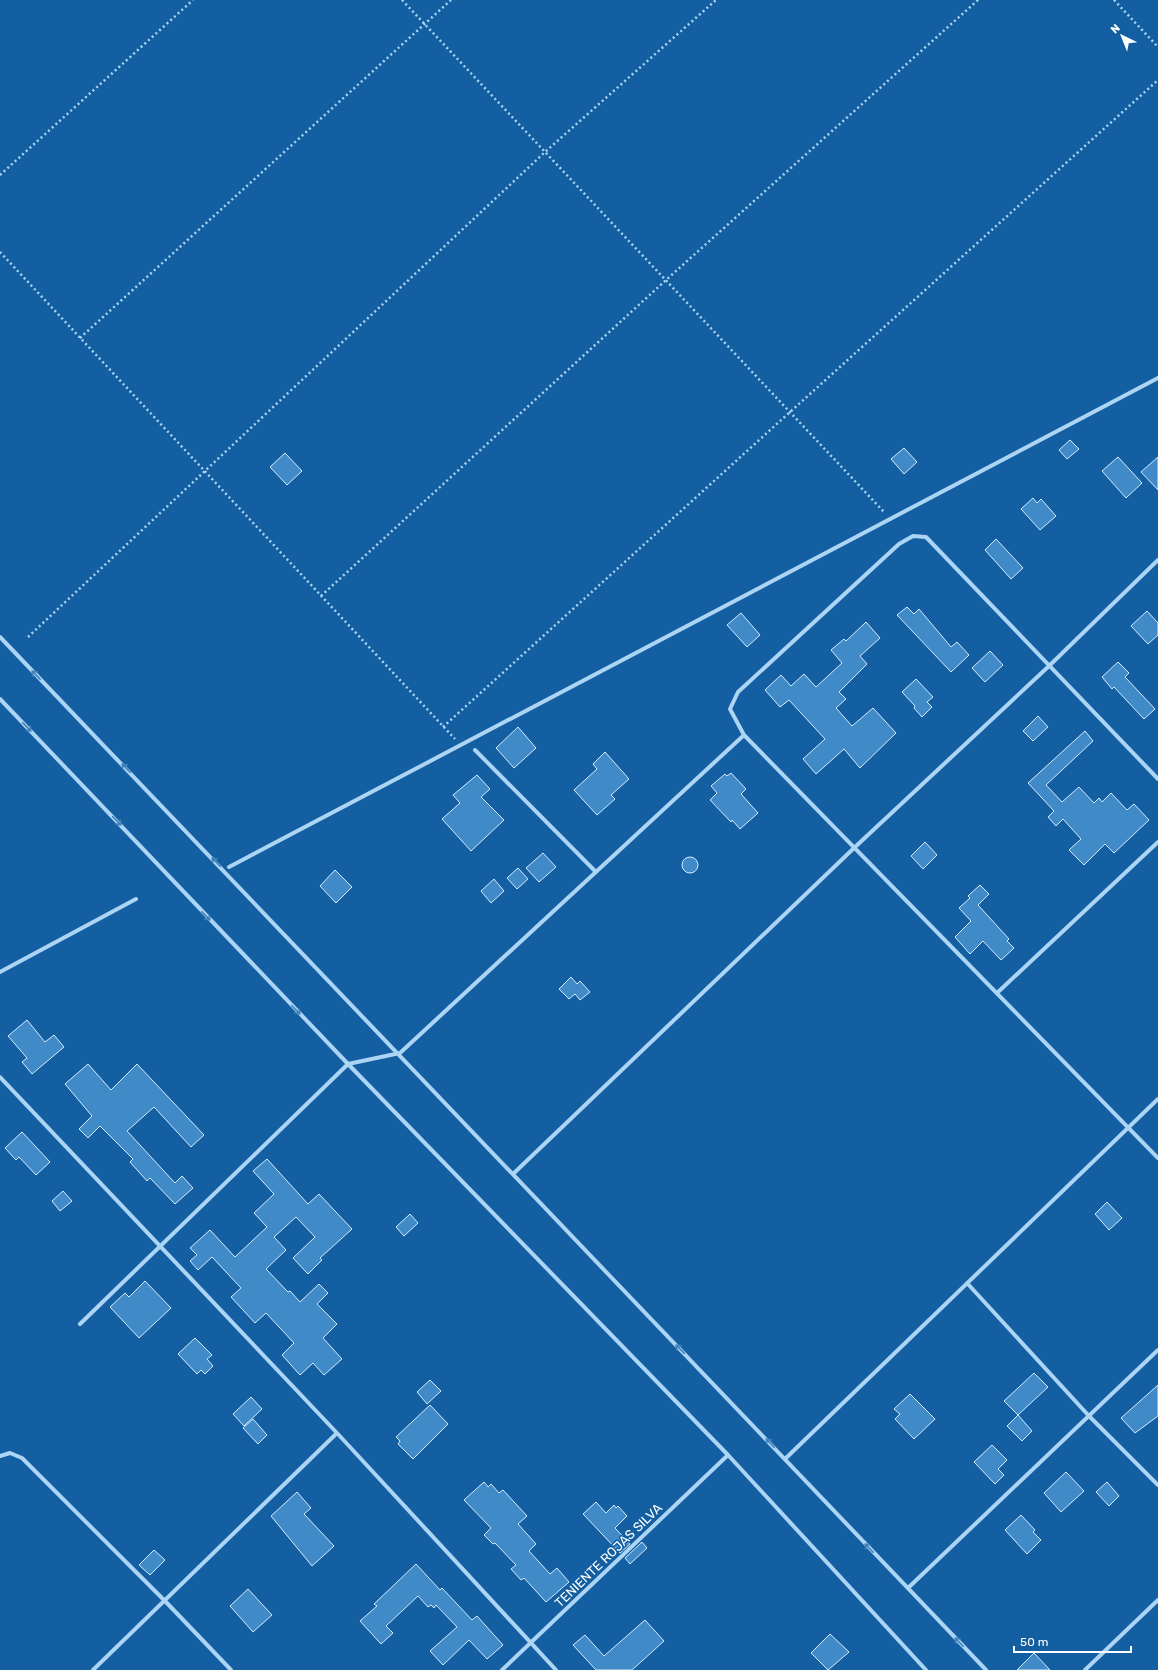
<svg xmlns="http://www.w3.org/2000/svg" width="1158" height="1670" font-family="Rubik,sans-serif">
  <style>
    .building { fill: #408ac8; stroke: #d5ebfe }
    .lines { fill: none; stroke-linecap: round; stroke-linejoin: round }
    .path { stroke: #acd4f4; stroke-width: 2.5; stroke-dasharray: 2 3; stroke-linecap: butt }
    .minor { stroke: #acd4f4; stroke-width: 4 }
    .oneway { stroke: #4182ba }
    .labels { text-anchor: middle; stroke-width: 3; stroke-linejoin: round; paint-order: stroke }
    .street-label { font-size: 13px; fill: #fff; stroke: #135fa1 }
  </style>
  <rect width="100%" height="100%" fill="#135fa1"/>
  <path class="building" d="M1070 440 1079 449 1067 459 1059 450Z
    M904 448 917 462 904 474 891 459Z
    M285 453 302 471 287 485 270 467Z
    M1118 457 1142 483 1126 498 1102 471Z
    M1158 457V490L1141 472Z
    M1033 498 1037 503 1041 499 1056 516 1040 530 1021 509Z
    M996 539 1023 568 1011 579 985 550Z
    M907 607 914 614 919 609 951 647 957 642 969 655 951 672 897 615Z
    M1147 611 1158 623V635L1148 644 1131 626Z
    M741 613 760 635 747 647 727 625Z
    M866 622 880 638 860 656 867 664 839 692 846 699 836 708 852 726 873 708 896 733 860 768 844 749 816 774 803 759 825 739 789 700 780 707 765 690 781 675 791 686 804 674 816 687 842 663 831 650 844 639 846 641Z
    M990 651 1003 665 985 682 972 668Z
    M1118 662 1129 673 1125 677 1155 709 1144 719 1114 687 1112 689 1102 677Z
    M916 679 933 697 927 702 932 707 922 717 914 708 915 706 902 692Z
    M1038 716 1048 727 1033 741 1023 731Z
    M518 727 536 748 514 768 496 748Z
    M1085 731 1093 741 1046 785 1062 802 1079 787 1094 803 1099 798 1102 802 1111 793 1127 810 1134 804 1149 820 1114 853 1105 844 1084 865 1069 850 1081 839 1063 819 1056 826 1048 817 1054 811 1028 783Z
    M605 752 629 779 611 795 615 799 597 815 574 790 597 769 593 764Z
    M731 773 746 789 741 794 758 813 740 829 732 820 731 822 710 800 717 793 711 786 725 774 727 776Z
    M477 775 490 789 481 797 504 820 471 851 442 819 460 803 453 795Z
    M925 842 937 855 923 869 911 856Z
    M543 853 556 867 539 882 526 868Z
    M682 865a8 8 0 1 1 16 0a8 8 0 1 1-16 0Z
    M518 868 528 879 517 889 507 878Z
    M335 870 352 887 336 903 320 886Z
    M494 879 504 891 491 903 481 891Z
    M980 885 989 894 978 905 1009 939 1007 941 1014 948 1001 960 983 941 970 954 955 937 971 921 959 908 970 898 968 896Z
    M571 977 577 984 580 981 590 992 580 1000 575 994 569 999 559 989Z
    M27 1020 45 1042 54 1035 64 1047 32 1074 22 1062 27 1058 8 1036Z
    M88 1064 111 1090 137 1064 204 1135 191 1147 154 1107 127 1131 175 1183 182 1176 193 1188 175 1204 150 1178 147 1181 130 1162 133 1159 100 1126 88 1138 79 1129 92 1116 65 1084Z
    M22 1132 50 1162 36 1175 19 1157 16 1160 5 1148Z
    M267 1159 308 1204 319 1194 352 1229 320 1258 322 1260 308 1274 293 1258 315 1237 296 1217 274 1237 286 1250 266 1269 288 1292 290 1291 300 1302 319 1284 328 1293 317 1304 337 1324 323 1338 342 1359 324 1375 313 1363 300 1375 282 1355 294 1343 266 1313 255 1323 231 1297 241 1288 212 1257 198 1270 190 1261 197 1255 190 1248 210 1230 235 1257 267 1227 254 1213 274 1194 253 1171Z
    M63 1191 72 1201 60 1211 52 1201Z
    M1107 1202 1122 1218 1109 1230 1095 1214Z
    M410 1214 418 1223 404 1236 396 1227Z
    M145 1281 171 1308 139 1338 110 1307 125 1293 129 1297Z
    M195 1338 212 1355 207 1359 213 1366 205 1374 201 1370 197 1374 178 1354Z
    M1034 1373 1048 1387 1018 1415 1004 1401Z
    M430 1380 441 1391 427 1404 417 1392Z
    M1158 1385V1416L1135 1433 1121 1418Z
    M910 1394 935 1419 914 1439 895 1419 900 1414 894 1409Z
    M251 1397 262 1409 244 1426 233 1414Z
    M430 1405 448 1424 413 1459 398 1444 400 1441 396 1437Z
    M1018 1415 1032 1431 1022 1441 1007 1426Z
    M253 1419 267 1435 258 1444 243 1428Z
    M992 1445 1007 1460 998 1469 1004 1475 995 1484 974 1462Z
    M1066 1472 1084 1491 1061 1512 1044 1493Z
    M484 1482 488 1487 491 1484 499 1493 503 1490 527 1516 518 1524 536 1544 529 1551 550 1574 557 1568 569 1582 546 1602 524 1578 521 1580 511 1569 516 1565 495 1543 493 1544 484 1535 491 1528 464 1500Z
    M1107 1482 1119 1496 1109 1506 1096 1492Z
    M297 1492 311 1508 304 1514 334 1546 312 1566 271 1516Z
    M596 1502 606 1513 614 1505 616 1508 618 1506 627 1516 615 1528 630 1544 620 1553 583 1514Z
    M1021 1515 1035 1530 1033 1532 1041 1540 1027 1554 1005 1530Z
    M642 1542 647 1548 630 1564 625 1558Z
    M154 1550 165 1560 150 1575 139 1565Z
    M416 1564 440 1590 442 1588 472 1620 477 1616 503 1645 487 1659 469 1640 443 1665 430 1651 457 1627 436 1605 434 1608 431 1605 428 1607 418 1596 386 1626 393 1633 381 1644 360 1621 377 1606 374 1604Z
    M248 1589 272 1615 253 1632 230 1606Z
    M645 1620 664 1641 632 1670H596L573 1645 585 1635 604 1656Z
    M830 1634 849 1652 828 1670 811 1653Z
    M1034 1653 1050 1670H1017Z"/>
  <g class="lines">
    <path class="path" d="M402 0 884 512
      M1114 0 1158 47
      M0 175 193 0
      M0 252 455 739
      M80 338 451 0
      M321 596 666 280 978 0
      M28 637 545 152 716 0
      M443 727 790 412 1158 80"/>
    <path class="minor" d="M0 637 986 1670
      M0 699 348 1064 728 1455 926 1670
      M475 750 596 872
      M1158 779 926 537 913 536 899 544 738 692 730 709 744 735 1158 1158
      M229 867 1158 378
      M0 972 136 899
      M997 993 1158 842
      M0 1077 337 1433 556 1670
      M513 1174 854 848 1049 666 1158 560
      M967 1283 1089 1416 1158 1485
      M80 1324 348 1064 400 1053 744 735
      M0 1456 10 1453 22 1458 165 1601 231 1670
      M785 1459 1158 1099
      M908 1588 1158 1350
      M93 1670 337 1433
      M502 1670 728 1455
      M1085 1670 1158 1600"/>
  </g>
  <defs><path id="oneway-shaft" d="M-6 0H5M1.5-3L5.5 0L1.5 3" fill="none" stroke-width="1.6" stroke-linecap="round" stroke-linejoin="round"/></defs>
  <g class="oneway">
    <use href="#oneway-shaft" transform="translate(36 675) rotate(-134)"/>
    <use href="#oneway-shaft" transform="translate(27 727) rotate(46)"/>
    <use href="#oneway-shaft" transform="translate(126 768) rotate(-134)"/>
    <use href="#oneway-shaft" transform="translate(117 821) rotate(46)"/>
    <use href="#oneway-shaft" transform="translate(216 862) rotate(-134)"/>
    <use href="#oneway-shaft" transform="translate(206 916) rotate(46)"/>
    <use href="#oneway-shaft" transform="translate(296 1010) rotate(46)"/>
    <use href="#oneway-shaft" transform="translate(680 1349) rotate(-134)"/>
    <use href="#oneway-shaft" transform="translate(770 1443) rotate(-134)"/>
    <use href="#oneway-shaft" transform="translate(869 1548) rotate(-134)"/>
    <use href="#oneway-shaft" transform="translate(959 1642) rotate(-134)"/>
  </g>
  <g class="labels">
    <g class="street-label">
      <text transform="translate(608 1555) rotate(-44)" y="5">TENIENTE ROJAS SILVA</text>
    </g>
  </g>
  <g transform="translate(1122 36) rotate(317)" stroke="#135fa1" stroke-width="3" paint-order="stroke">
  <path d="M0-3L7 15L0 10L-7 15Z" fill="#ffffff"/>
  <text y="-6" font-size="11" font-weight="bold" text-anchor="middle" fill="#ffffff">N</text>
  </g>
  <path d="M1014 1646v6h117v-6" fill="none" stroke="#ffffff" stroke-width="2"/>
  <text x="1020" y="1646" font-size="12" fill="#ffffff" stroke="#135fa1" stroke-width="3" paint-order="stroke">50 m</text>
</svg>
